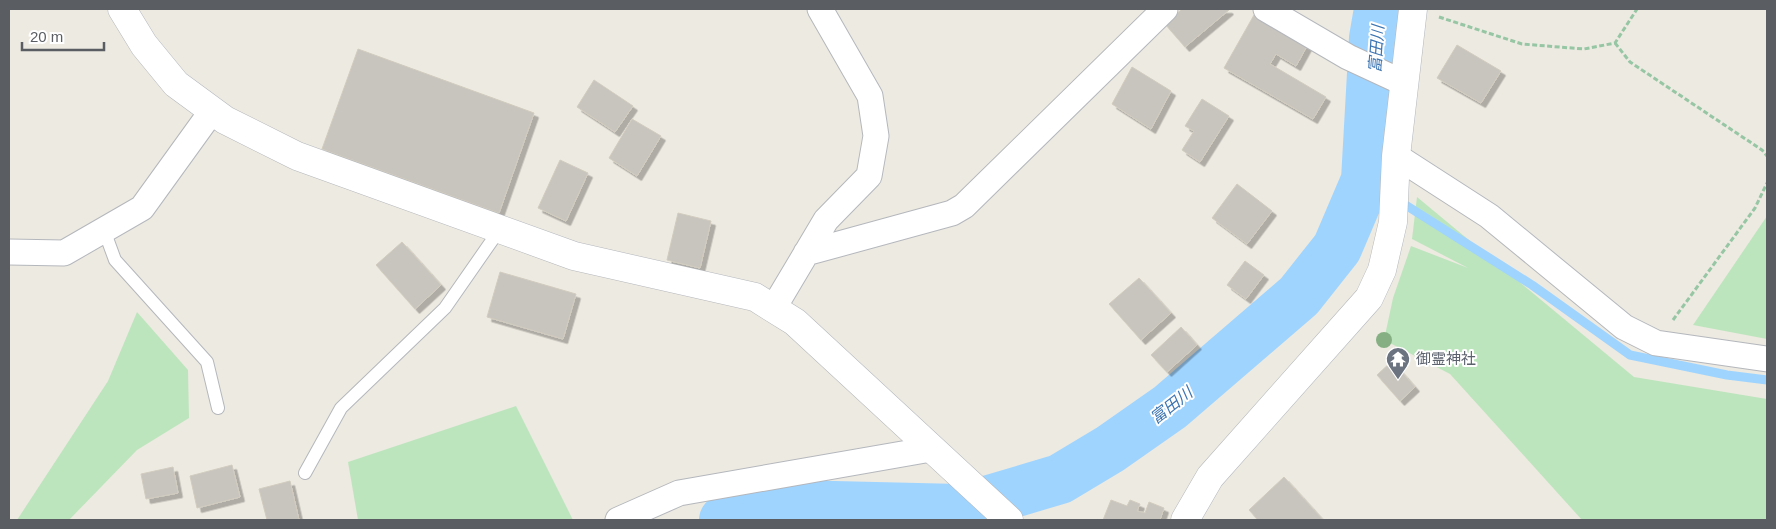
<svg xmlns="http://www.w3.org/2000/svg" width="1776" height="529" font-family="Helvetica,'Noto Sans JP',sans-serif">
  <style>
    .green { fill: #bde5bd }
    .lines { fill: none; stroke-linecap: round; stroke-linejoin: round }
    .stream { stroke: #9fd4ff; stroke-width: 9 }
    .river { stroke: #9fd4ff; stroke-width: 50 }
    .building { fill: #c8c4be; stroke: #d1ccbf; filter: url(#shadow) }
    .service-casing { stroke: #b4b7bc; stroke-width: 14 }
    .minor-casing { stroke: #b4b7bc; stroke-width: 27 }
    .tertiary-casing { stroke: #b4b7bc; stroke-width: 29 }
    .path { stroke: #96c6a4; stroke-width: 3; stroke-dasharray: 5 2.5; stroke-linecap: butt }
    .service { stroke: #fff; stroke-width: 12 }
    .minor { stroke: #fff; stroke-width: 25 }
    .tertiary { stroke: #fff; stroke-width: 28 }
    .tree { fill: #86b084 }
    .labels { text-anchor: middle; stroke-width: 4; stroke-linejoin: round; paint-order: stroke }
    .worship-label { font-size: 15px; fill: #5b616d; stroke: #fff; text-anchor: start }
    .water-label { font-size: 16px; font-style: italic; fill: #3c74b1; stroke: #fff }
  </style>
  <defs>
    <filter id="shadow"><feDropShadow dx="4.5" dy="4.5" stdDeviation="0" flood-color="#0004"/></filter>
  </defs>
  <rect width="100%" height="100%" fill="#edeae1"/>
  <path class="green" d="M1417 197 1634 377 1767 399V520H1582L1450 374 1384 340 1393 298 1411 246 1468 268 1412 239Z
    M1767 216V339L1693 325Z
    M137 312 188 370 189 418 137 450 69 520H17L108 381Z
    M516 406 573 520H358L348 462Z"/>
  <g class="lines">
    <path class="stream" d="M1366 180 1532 285 1630 355 1727 375 1767 380"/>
    <path class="river" d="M724 520 792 505 959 509 1060 479 1110 449 1170 407 1299 296 1337 248 1366 180 1374 38 1379 9"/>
  </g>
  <path class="building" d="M1182 9H1228L1229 10 1185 47 1165 24Z
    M1254 15 1307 46 1296 66 1276 54 1270 64 1326 97 1313 119 1224 68Z
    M1457 45 1501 71 1481 103 1437 78Z
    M358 49 534 113 499 213 322 149Z
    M1132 67 1171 91 1151 129 1112 104Z
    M594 80 633 106 615 132 577 107Z
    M1202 99 1229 116 1200 162 1182 150 1194 131 1185 126Z
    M632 119 661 136 637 176 609 158Z
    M560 160 588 173 566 221 538 208Z
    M1237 184 1272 211 1247 244 1212 218Z
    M678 213 711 221 700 268 667 260Z
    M402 242 441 285 415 309 376 265Z
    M1245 261 1264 275 1246 299 1227 285Z
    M500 272 576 294 563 339 487 317Z
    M1139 278 1171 313 1141 340 1109 304Z
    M1181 327 1197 345 1167 372 1151 355Z
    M1392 361 1415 387 1400 401 1377 375Z
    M232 465 240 497 197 508 190 476Z
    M173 467 178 493 146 499 141 474Z
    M1284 477 1323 520H1258L1249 510Z
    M290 481 299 520H267L259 489Z
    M1111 500 1127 506 1130 500 1140 504 1137 511 1145 513 1149 502 1164 508 1160 520H1103Z"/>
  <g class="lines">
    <g class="service-casing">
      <path id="service" d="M104 230 115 260 207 362 218 408
        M305 473 341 408 445 308 500 229"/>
    </g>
    <g class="minor-casing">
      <path id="minor" d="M1266 9 1348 57 1404 83
        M1396 156 1489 216 1624 327 1656 343 1767 359
        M9 252 64 253 142 208 212 111
        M806 253 952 213 964 206 1165 9
        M773 309 826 220 869 176 876 136 870 96 820 9
        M618 520 679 493 931 449"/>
    </g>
    <g class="tertiary-casing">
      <path id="tertiary" d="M122 9 144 45 176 84 225 120 297 156 574 256 755 297 795 322 1009 520
        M1185 520 1210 477 1369 298 1382 270 1393 222 1396 156 1413 9"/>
    </g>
    <path class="path" d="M1439 17 1522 44 1584 49 1615 43 1637 9
      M1615 43 1630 62 1762 150 1767 156
      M1673 320 1755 208 1767 183"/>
    <use href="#service" class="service"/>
    <use href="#minor" class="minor"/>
    <use href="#tertiary" class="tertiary"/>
  </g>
  <circle class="tree" cx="1384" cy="340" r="8"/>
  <defs>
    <g id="temple-pin" transform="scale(1.25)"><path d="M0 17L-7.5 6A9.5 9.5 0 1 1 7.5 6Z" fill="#6b7280" stroke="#fff"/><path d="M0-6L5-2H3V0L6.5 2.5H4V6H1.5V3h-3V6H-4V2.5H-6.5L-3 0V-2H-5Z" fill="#fff"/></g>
  </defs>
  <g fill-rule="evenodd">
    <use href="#temple-pin" x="1398" y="359"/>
  </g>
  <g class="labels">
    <g class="worship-label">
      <text x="1416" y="364">御霊神社</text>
    </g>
    <g class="water-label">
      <text transform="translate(1376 49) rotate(-86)" y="6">富田川</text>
      <text transform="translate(1171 405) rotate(-38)" y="6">富田川</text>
    </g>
  </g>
  <rect width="1776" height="529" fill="none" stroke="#5a5d62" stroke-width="20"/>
  <path d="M22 42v8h82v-8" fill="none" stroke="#5a5d62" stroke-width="2.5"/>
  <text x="30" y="42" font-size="15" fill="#5a5d62" stroke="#ffffff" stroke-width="4" paint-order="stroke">20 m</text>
</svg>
